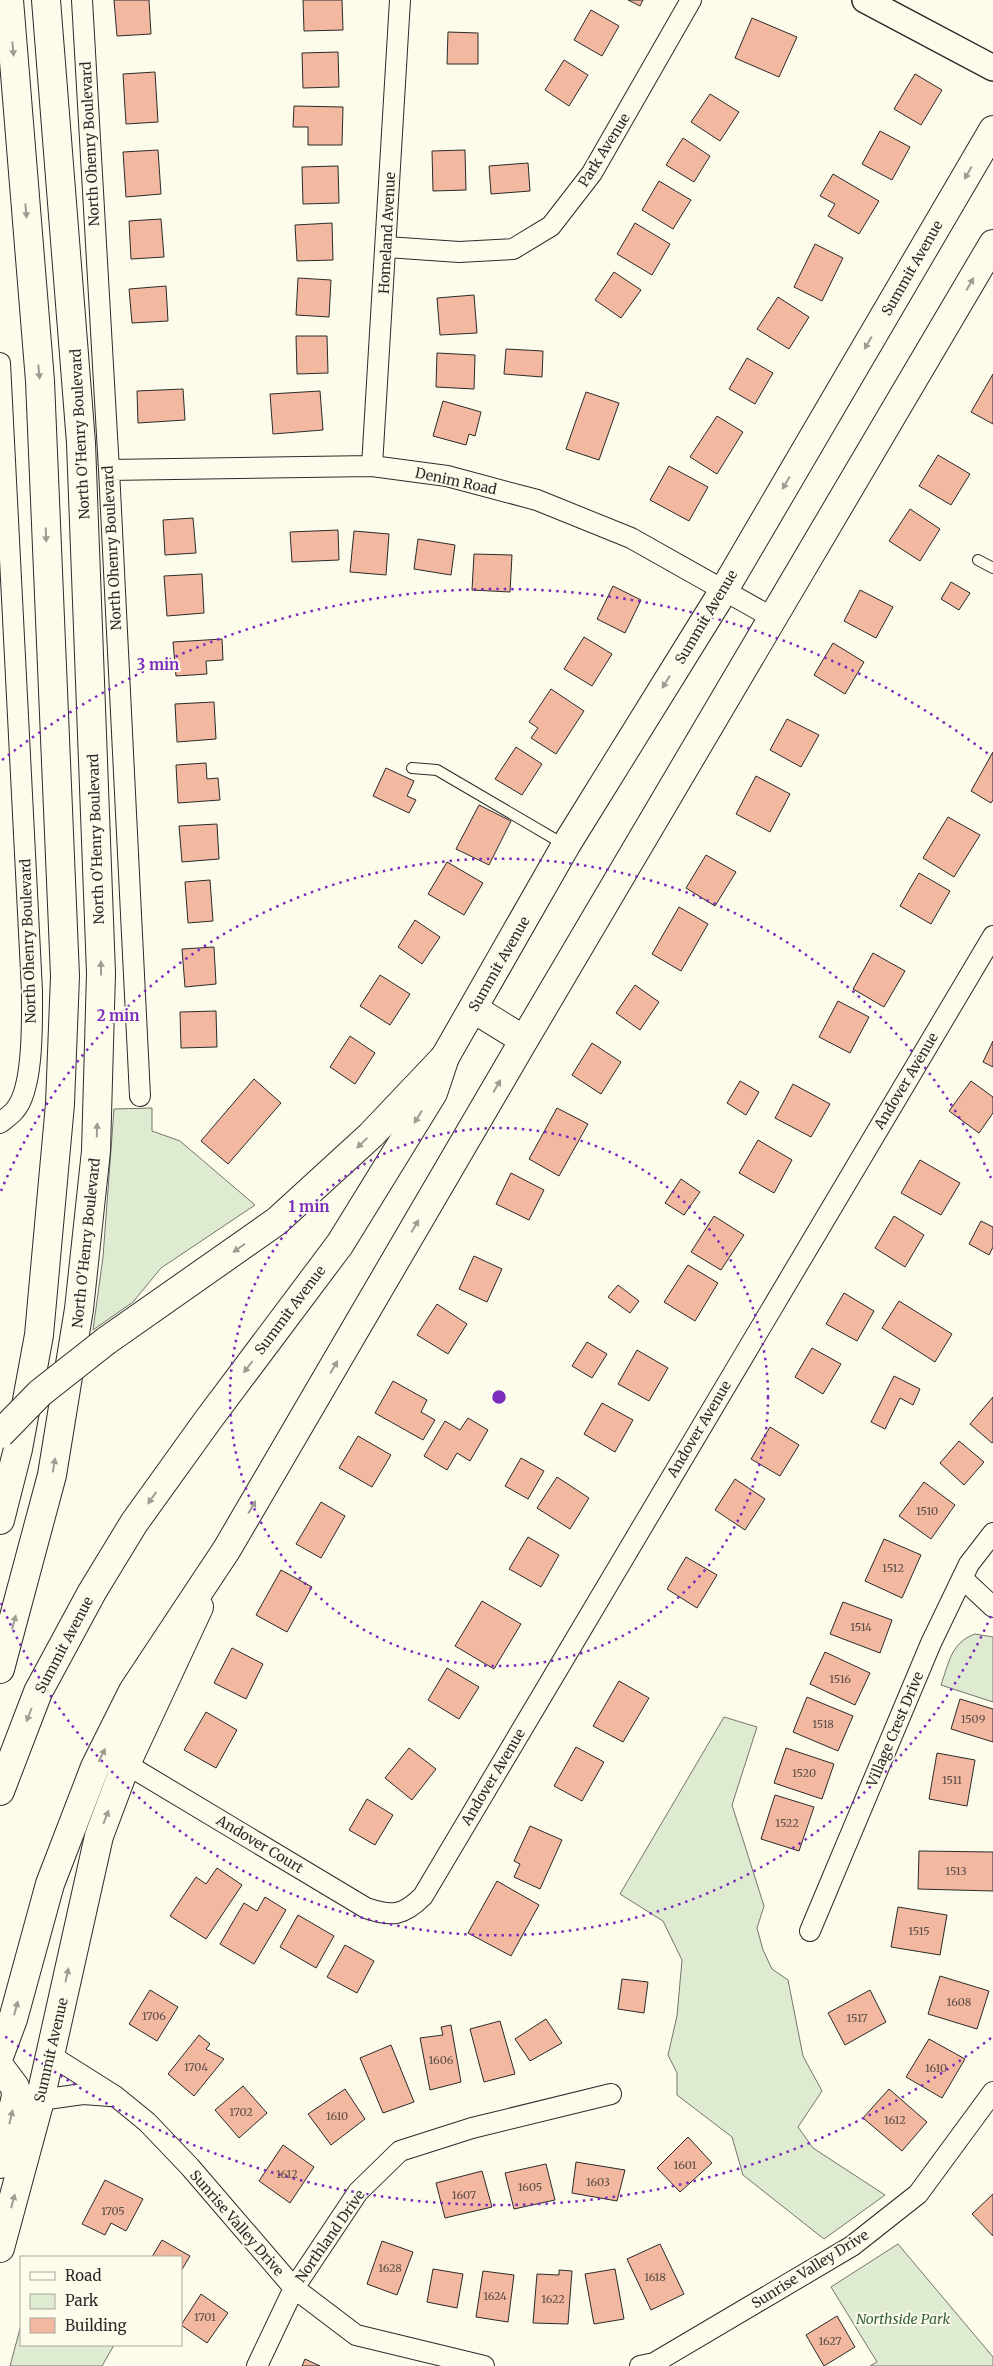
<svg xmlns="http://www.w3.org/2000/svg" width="993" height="2366" font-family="Merriweather,serif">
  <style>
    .green { fill: #deebd1; stroke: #74746e }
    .building { fill: #f2b8a0; stroke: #2b2b2b }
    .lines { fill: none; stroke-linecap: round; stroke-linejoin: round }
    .service-casing { stroke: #2b2b2b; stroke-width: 12 }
    .minor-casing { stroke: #2b2b2b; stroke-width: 22 }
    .tertiary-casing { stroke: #2b2b2b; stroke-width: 28 }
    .secondary-casing { stroke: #2b2b2b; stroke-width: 30 }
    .primary-casing { stroke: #2b2b2b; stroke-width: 30 }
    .motorway-casing { stroke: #2b2b2b; stroke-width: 30 }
    .service { stroke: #fdfbea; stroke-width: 10 }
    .minor { stroke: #fdfbea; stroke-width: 20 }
    .tertiary { stroke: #fdfbea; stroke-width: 25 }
    .secondary { stroke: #fdfbea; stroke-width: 28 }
    .primary { stroke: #fdfbea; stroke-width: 28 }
    .motorway { stroke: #fdfbea; stroke-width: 28 }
    .motorway-bridge-casing { stroke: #2b2b2b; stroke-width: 30; stroke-linecap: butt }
    .motorway-bridge { stroke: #fdfbea; stroke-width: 28 }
    .oneway { fill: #9e9d94 }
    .ring { fill: none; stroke: #7b2cbf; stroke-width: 2.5; stroke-dasharray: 2.5 5 }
    .labels { text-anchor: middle; stroke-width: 4; stroke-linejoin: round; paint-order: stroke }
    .number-label { font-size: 11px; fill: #5d4e48 }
    .street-label { font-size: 14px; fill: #2b2b2b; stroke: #fdfbea }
    .park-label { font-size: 14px; font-style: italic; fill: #34623c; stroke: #fdfbea }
    .centre { fill: #7b2cbf; stroke: #fdfbea; stroke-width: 2.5 }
    .ring-label { font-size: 15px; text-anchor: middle; font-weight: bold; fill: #7b2cbf; stroke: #fdfbea; stroke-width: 4; stroke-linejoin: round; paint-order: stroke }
  </style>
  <rect width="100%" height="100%" fill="#fdfbea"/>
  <path class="green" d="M152 1108V1131L180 1141 255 1205 161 1268 133 1302 93 1330 103 1257 114 1109Z
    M975 1634 993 1637V1702L941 1685C949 1662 951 1643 975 1634Z
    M724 1717 757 1727 732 1805 764 1906 757 1928 763 1950 772 1969 788 1980 803 2056 822 2091 798 2127 813 2148 885 2195 824 2239 743 2175 732 2137 677 2095V2073L668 2055 677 2016 682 1960 663 1921 620 1894Z
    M898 2244 993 2357V2366H870L877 2362 831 2287Z
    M21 2325V2345H114L102 2366H10Z"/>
  <path class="building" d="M114 0H149L151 34 117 36Z
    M303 0H342L343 30 304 31Z
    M628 0H643L640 6Z
    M591 10 619 26 602 56 574 40Z
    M752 18 797 37 779 77 735 58Z
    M448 32 478 33V64H447Z
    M338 52 339 87 303 88 302 53Z
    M564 60 588 75 569 106 545 90Z
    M155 72 158 122 126 124 123 74Z
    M915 74 942 90 921 125 894 109Z
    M710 94 739 112 720 141 691 122Z
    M294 106 343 107 342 145H308V127H293Z
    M880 131 910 147 892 180 862 164Z
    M683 138 710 156 694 182 666 165Z
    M158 150 161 194 126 197 123 152Z
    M465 150 466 190 433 191 432 151Z
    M528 163 530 191 491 194 489 166Z
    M338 166 339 203 303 204 302 167Z
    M833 174 879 201 859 234 828 216 835 204 820 196Z
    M659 181 691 200 673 229 642 210Z
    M161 219 164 257 131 259 129 221Z
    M332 223 333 260 297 261 295 225Z
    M635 223 670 244 652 275 617 254Z
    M815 244 843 258 822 301 794 287Z
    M614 272 641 290 621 318 595 300Z
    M298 278 331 280 329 317 296 315Z
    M166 286 168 321 132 323 129 289Z
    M474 295 477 333 440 335 437 298Z
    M778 297 809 317 789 349 757 329Z
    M296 336H327L328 373 297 374Z
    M506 349 543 351 542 377 504 374Z
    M437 353 475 355 474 389 436 387Z
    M747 358 773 373 755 404 729 389Z
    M993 374V424L971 412Z
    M183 389 185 420 138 423 137 391Z
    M320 391 323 430 273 434 270 394Z
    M586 392 619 403 599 460 566 449Z
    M443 401 481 412 475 436 469 434 466 445 433 436Z
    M717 416 743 432 717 474 690 457Z
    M938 455 970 474 951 505 919 486Z
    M669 466 708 487 689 521 650 500Z
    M910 509 940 529 920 561 889 541Z
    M193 518 196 553 165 555 163 520Z
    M338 530 339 560 292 562 290 532Z
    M354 531 389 534 386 575 350 572Z
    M418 539 455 545 451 575 414 569Z
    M474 554 512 555 510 592 472 590Z
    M202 574 204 613 167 616 164 576Z
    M951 582 970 593 959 610 941 599Z
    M613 586 641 600 625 633 597 619Z
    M860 590 893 607 876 638 844 621Z
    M584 637 612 654 592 686 564 669Z
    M222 639 223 660 206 661 207 674 176 676 173 642Z
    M833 643 864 662 845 694 814 675Z
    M551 689 584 711 556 754 531 738 538 728 529 722Z
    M214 702 216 739 177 742 175 704Z
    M787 719 819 735 801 767 770 750Z
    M516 747 542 764 522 795 495 779Z
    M993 752V800L991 803 971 791Z
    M206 763 207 779 218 778 220 800 178 803 176 765Z
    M386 768 414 781 407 796 416 800 409 813 373 796Z
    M756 776 790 794 770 832 736 814Z
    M479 805 511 821 489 865 456 849Z
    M948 817 980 835 954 877 923 858Z
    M217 824 219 859 182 862 179 826Z
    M706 855 736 872 715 906 686 888Z
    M447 862 483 883 464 915 428 894Z
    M919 873 950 891 931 924 900 906Z
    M210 880 213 921 188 923 185 882Z
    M679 907 708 924 681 971 652 954Z
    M415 920 440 937 422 964 398 947Z
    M214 947 216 984 185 987 182 949Z
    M873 953 905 971 884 1007 853 989Z
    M380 975 410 994 390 1025 360 1006Z
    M635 985 659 1002 640 1030 616 1013Z
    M838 1001 869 1017 850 1053 819 1037Z
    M216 1011 217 1047 181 1048 180 1012Z
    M350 1036 375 1053 355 1084 330 1067Z
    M993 1041V1067L983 1062Z
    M592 1043 621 1062 601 1094 572 1075Z
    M254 1079 281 1103 228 1164 201 1141Z
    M740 1081 759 1092 746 1115 727 1103Z
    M971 1081 993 1097V1113L979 1133 949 1111Z
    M793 1084 830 1104 811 1137 775 1118Z
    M557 1108 588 1124 559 1176 529 1159Z
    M758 1140 792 1160 774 1193 739 1173Z
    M920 1160 960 1183 941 1215 901 1193Z
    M511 1173 544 1190 529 1220 496 1204Z
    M681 1179 700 1192 684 1215 665 1203Z
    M714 1216 744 1235 721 1270 691 1252Z
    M894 1216 924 1235 905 1267 875 1248Z
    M981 1221 993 1227V1247L989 1255 969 1244Z
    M474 1256 502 1269 487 1302 459 1289Z
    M688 1265 718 1283 695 1321 664 1302Z
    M618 1285 639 1301 630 1313 608 1297Z
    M844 1293 874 1311 857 1341 826 1324Z
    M899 1301 952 1334 935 1362 882 1328Z
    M437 1304 467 1324 448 1354 417 1335Z
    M587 1342 607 1354 592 1378 572 1366Z
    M812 1348 841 1364 823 1394 795 1377Z
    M637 1350 668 1368 649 1401 618 1384Z
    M894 1376 920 1389 913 1405 900 1398 885 1429 871 1422Z
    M393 1381 427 1400 421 1412 435 1420 423 1440 375 1413Z
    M993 1397V1442L992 1443 970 1424Z
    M602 1403 633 1420 615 1452 584 1434Z
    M468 1418 488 1430 470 1461 457 1453 447 1470 424 1456 445 1421 460 1430Z
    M770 1427 799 1445 780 1476 751 1459Z
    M358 1436 391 1455 372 1487 339 1468Z
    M959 1441 984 1462 964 1485 940 1463Z
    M521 1458 544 1471 528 1499 505 1486Z
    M557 1477 589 1498 570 1529 537 1508Z
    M735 1479 765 1499 745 1530 715 1510Z
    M924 1482 955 1505 931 1539 899 1516Z
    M321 1502 345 1516 321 1558 296 1544Z
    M528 1537 559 1555 541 1587 509 1569Z
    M884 1539 921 1555 902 1598 865 1581Z
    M686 1557 717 1575 697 1608 667 1589Z
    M281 1570 312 1587 287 1632 256 1615Z
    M482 1601 521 1624 494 1669 455 1646Z
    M843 1602 892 1620 880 1653 830 1634Z
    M232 1648 263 1664 246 1699 214 1683Z
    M825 1652 870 1673 855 1705 810 1684Z
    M447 1668 479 1687 459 1719 428 1700Z
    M619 1681 649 1698 623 1742 593 1726Z
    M807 1697 853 1716 838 1751 793 1732Z
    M960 1699 993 1709V1742L951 1729Z
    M206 1712 237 1730 216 1768 184 1750Z
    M576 1747 604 1762 582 1801 554 1786Z
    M409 1748 436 1769 412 1800 385 1778Z
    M786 1748 834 1764 822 1799 774 1783Z
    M937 1753 975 1760 967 1806 929 1799Z
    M775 1795 814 1807 799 1851 761 1839Z
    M367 1799 393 1815 375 1845 349 1830Z
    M530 1826 562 1840 540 1889 514 1877 520 1864 514 1861Z
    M919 1851 993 1852V1891L918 1889Z
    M217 1868 242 1885 206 1939 170 1916 196 1877 206 1884Z
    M497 1881 539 1905 511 1956 468 1933Z
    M265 1897 286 1910 254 1964 220 1944 244 1903 257 1911Z
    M898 1907 947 1915 940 1955 891 1947Z
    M298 1915 334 1936 316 1968 280 1947Z
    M345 1945 374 1961 357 1993 327 1977Z
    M940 1976 989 1991 977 2029 928 2014Z
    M622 1979 648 1982 644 2013 618 2009Z
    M150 1990 178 2007 157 2041 129 2024Z
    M870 1990 886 2022 845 2045 828 2013Z
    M546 2019 562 2043 530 2061 515 2039Z
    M500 2021 515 2074 484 2082 470 2029Z
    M451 2025 461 2082 430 2090 420 2038 443 2035 441 2027Z
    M199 2035 210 2044 206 2049 224 2059 194 2096 168 2074Z
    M929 2039 965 2059 942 2098 906 2077Z
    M391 2045 414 2102 383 2113 360 2058Z
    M243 2086 267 2113 239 2138 215 2110Z
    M345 2089 365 2119 331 2145 308 2114Z
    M889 2089 927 2122 902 2151 863 2118Z
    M688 2137 712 2163 680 2192 657 2168Z
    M283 2145 314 2167 290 2203 259 2181Z
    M576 2162 625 2170 617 2201 572 2193Z
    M546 2164 555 2200 514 2209 505 2173Z
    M482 2171 492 2207 445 2218 436 2183Z
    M105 2180 143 2199 126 2231 111 2223 105 2235 82 2224Z
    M993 2194V2236L972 2214Z
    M162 2240 190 2256 181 2271V2257H152Z
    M382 2241 413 2252 397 2295 367 2284Z
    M660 2244 684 2294 651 2310 627 2259Z
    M433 2269 463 2274 457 2308 427 2302Z
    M615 2269 624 2319 594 2324 585 2274Z
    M559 2270 572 2271 568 2324 533 2323 537 2274 559 2275Z
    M483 2271 514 2275 508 2322 476 2317Z
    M201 2294 228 2313 207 2343 181 2325Z
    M837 2316 855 2347 824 2366 806 2335Z
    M305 2359 320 2366H302Z"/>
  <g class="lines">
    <g class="service-casing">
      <path id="service" d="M978 560 993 568
        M412 768 437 770 565 845"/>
    </g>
    <g class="minor-casing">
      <path id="minor" d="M82 0 109 470 140 1096
        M387 247 459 252 513 249 551 226 592 173 691 0
        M0 363 32 991C32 1020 34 1088 15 1110 11 1115 5 1119 0 1123
        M372 466 400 0
        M109 470 372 466 447 476 537 500 631 538 773 618
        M962 1578 993 1607
        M126 1764 366 1908C392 1917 403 1916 423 1896L993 936
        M810 1931 931 1643 969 1564 993 1533
        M50 2055 115 2096 147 2122 190 2167 294 2288 356 2335 484 2366
        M40 2100 83 2094 110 2096
        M257 2366 294 2288 358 2192 400 2151 472 2128 611 2094
        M640 2366 654 2363 852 2246 918 2194 993 2092"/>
    </g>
    <g class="tertiary-casing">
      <path id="tertiary" d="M865 0 993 68"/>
    </g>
    <g class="secondary-casing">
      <path id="secondary" d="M0 1791 38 1692 92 1592 134 1523 208 1420 340 1244 433 1093 445 1057
        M0 2067 15 2087 16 2096 0 2164
        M0 2248 40 2100 99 1836 126 1764 199 1607"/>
    </g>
    <g class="primary-casing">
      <path id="primary" d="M474 1009 524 1040
        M445 1057 566 845 724 590 993 130
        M0 2054 13 2019 50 1884 95 1767 133 1691 227 1549 524 1040 993 244"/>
    </g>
    <g class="motorway-casing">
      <path id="motorway" d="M106 1341 277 1221 371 1135 445 1057
        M0 1520 18 1449 39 1335 60 1104 65 976 40 381 9 0
        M0 1669 52 1475 79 1309 96 1151 101 973 81 443 46 0"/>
    </g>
    <use href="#service" class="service"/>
    <use href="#minor" class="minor"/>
    <use href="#tertiary" class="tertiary"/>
    <use href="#secondary" class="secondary"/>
    <use href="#primary" class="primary"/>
    <use href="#motorway" class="motorway"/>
    <g class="motorway-bridge-casing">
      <path id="motorway-bridge" d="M0 1434 40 1393 106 1341"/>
    </g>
    <use href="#motorway-bridge" class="motorway-bridge"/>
  </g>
  <defs><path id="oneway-solid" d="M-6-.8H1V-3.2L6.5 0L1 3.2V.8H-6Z" transform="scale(1.25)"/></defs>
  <g class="oneway">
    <use href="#oneway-solid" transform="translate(13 49) rotate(85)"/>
    <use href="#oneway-solid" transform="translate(968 173) rotate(120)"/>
    <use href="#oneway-solid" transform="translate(26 211) rotate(85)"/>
    <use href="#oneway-solid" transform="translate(970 284) rotate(-60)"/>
    <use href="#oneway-solid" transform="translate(868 343) rotate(120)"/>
    <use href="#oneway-solid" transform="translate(39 372) rotate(85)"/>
    <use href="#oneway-solid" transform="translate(786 483) rotate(120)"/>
    <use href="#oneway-solid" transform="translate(46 535) rotate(88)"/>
    <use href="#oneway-solid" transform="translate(666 682) rotate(122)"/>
    <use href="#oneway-solid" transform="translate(101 968) rotate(-91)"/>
    <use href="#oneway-solid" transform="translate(497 1086) rotate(-60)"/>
    <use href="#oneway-solid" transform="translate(418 1117) rotate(122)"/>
    <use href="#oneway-solid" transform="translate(97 1130) rotate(-88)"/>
    <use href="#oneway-solid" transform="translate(362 1143) rotate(136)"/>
    <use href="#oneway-solid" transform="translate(415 1226) rotate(-60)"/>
    <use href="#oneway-solid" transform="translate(239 1248) rotate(145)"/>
    <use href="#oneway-solid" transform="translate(248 1367) rotate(127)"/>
    <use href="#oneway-solid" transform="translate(334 1367) rotate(-60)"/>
    <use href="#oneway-solid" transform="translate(54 1465) rotate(-81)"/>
    <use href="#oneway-solid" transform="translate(152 1498) rotate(125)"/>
    <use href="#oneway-solid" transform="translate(252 1507) rotate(-60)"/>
    <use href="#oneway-solid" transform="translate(14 1622) rotate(-75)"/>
    <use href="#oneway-solid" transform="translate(29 1715) rotate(111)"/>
    <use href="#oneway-solid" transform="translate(102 1755) rotate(-63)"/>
    <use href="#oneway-solid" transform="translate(106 1817) rotate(-69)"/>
    <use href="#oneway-solid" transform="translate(67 1975) rotate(-78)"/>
    <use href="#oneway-solid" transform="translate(16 2008) rotate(-75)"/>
    <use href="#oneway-solid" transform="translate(11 2117) rotate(-77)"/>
    <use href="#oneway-solid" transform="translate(13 2201) rotate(-75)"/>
  </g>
  <g class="ring">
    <circle cx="499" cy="1397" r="269"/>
    <path d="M991 1616A539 539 0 0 1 1 1603M1 1191A539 539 0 0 1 991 1178"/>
    <path d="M991 2038A808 808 0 0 1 2 2034M2 760A808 808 0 0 1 991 756"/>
  </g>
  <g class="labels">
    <g class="number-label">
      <text x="927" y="1515">1510</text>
      <text x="893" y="1572">1512</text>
      <text x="861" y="1631">1514</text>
      <text x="840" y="1683">1516</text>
      <text x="973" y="1723">1509</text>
      <text x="823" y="1728">1518</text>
      <text x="804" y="1777">1520</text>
      <text x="952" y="1784">1511</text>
      <text x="787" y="1827">1522</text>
      <text x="956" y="1875">1513</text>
      <text x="919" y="1935">1515</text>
      <text x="959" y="2006">1608</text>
      <text x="154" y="2020">1706</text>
      <text x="857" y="2022">1517</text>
      <text x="441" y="2064">1606</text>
      <text x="196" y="2071">1704</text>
      <text x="936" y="2072">1610</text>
      <text x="241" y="2116">1702</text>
      <text x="337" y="2120">1610</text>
      <text x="895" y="2124">1612</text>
      <text x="685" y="2169">1601</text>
      <text x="287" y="2178">1612</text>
      <text x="598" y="2186">1603</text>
      <text x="530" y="2191">1605</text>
      <text x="464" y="2199">1607</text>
      <text x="113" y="2215">1705</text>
      <text x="390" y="2272">1628</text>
      <text x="655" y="2281">1618</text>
      <text x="495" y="2300">1624</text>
      <text x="553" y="2303">1622</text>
      <text x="205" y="2321">1701</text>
      <text x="830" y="2345">1627</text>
    </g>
    <g class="street-label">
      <text transform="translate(90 144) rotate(-93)" y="5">North Ohenry Boulevard</text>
      <text transform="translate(604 150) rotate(-58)" y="5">Park Avenue</text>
      <text transform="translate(387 233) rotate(-87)" y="5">Homeland Avenue</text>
      <text transform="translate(912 268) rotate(-60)" y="5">Summit Avenue</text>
      <text transform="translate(80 434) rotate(-93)" y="5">North O'Henry Boulevard</text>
      <text transform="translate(456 481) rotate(12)" y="5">Denim Road</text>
      <text transform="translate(112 548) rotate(-93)" y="5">North Ohenry Boulevard</text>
      <text transform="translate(706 617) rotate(-59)" y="5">Summit Avenue</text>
      <text transform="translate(96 839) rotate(-92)" y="5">North O'Henry Boulevard</text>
      <text transform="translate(28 941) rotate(-92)" y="5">North Ohenry Boulevard</text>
      <text transform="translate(499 964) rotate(-60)" y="5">Summit Avenue</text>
      <text transform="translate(906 1081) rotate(-59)" y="5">Andover Avenue</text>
      <text transform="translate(86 1243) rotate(-84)" y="5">North O'Henry Boulevard</text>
      <text transform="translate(290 1310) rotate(-53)" y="5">Summit Avenue</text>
      <text transform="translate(699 1429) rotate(-59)" y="5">Andover Avenue</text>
      <text transform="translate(64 1645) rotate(-62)" y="5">Summit Avenue</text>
      <text transform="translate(895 1729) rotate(-67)" y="5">Village Crest Drive</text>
      <text transform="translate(493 1777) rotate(-59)" y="5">Andover Avenue</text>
      <text transform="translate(260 1844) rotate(31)" y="5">Andover Court</text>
      <text transform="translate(51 2050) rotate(-77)" y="5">Summit Avenue</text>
      <text transform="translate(237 2223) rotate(49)" y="5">Sunrise Valley Drive</text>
      <text transform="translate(330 2236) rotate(-55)" y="5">Northland Drive</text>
      <text transform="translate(810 2269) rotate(-32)" y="5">Sunrise Valley Drive</text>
    </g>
    <g class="park-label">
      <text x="903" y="2324">Northside Park</text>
    </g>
  </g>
  <circle cx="499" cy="1397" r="8" class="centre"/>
  <g class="ring-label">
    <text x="158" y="670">3 min</text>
    <text x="118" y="1021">2 min</text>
    <text x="309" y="1212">1 min</text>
  </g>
  <rect x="20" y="2256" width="162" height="90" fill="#fdfbea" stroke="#a9a89e"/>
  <rect x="30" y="2272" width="25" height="8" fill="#fdfbea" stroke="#a9a89e"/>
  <text x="65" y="2281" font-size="15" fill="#2b2b2b">Road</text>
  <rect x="30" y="2294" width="25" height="15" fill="#deebd1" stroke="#a9a89e"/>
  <text x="65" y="2306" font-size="15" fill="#2b2b2b">Park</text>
  <rect x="30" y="2318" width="25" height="15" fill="#f2b8a0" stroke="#a9a89e"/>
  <text x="65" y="2331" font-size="15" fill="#2b2b2b">Building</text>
</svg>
